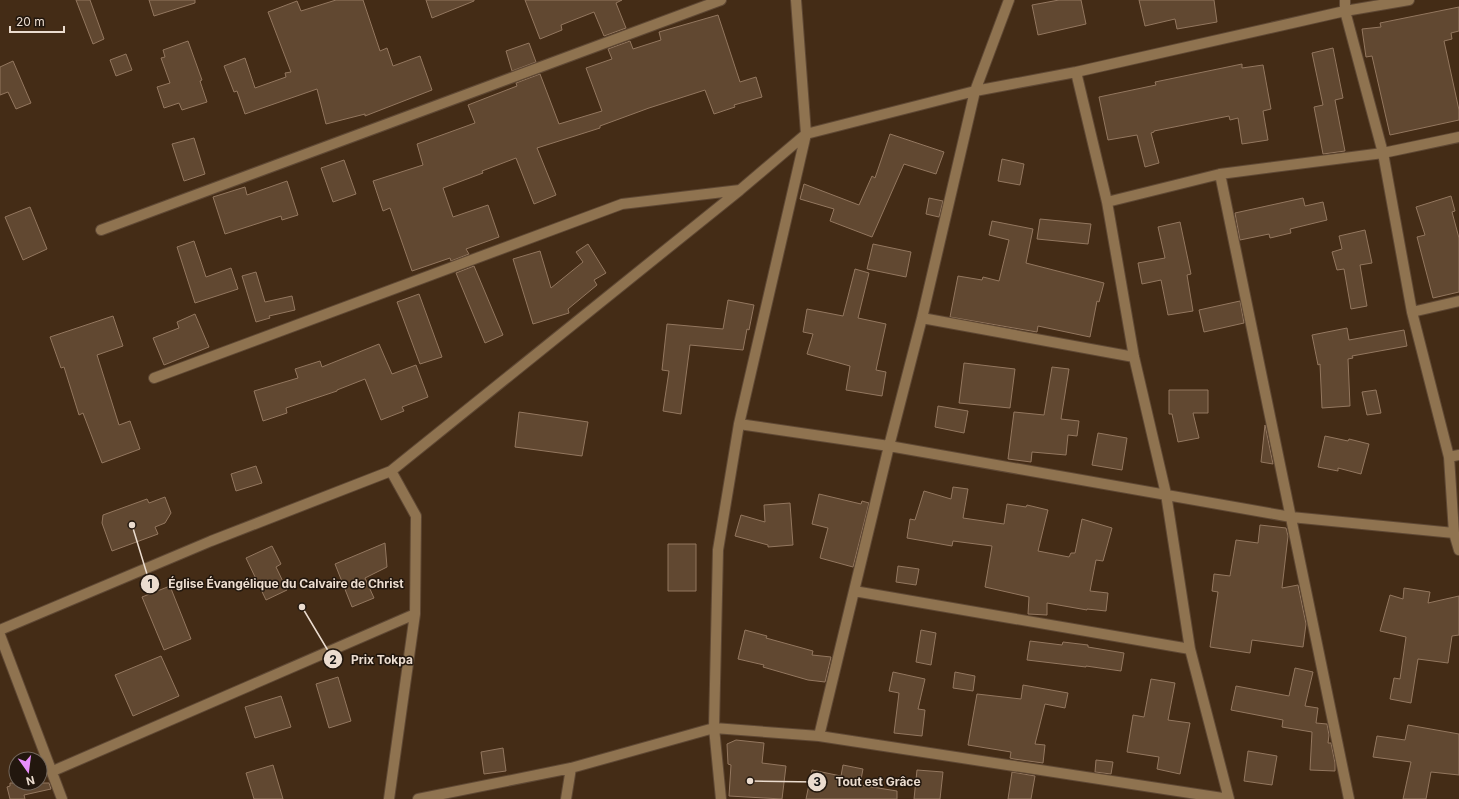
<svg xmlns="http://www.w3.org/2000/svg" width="1459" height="799" font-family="Inter,sans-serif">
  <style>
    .building { fill: #614831; stroke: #93775f }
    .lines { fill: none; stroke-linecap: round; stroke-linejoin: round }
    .minor-casing { stroke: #5f4834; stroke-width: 12 }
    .minor { stroke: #8f7350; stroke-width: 10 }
    .leader { fill: none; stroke: #ebdccf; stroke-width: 1.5 }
    .callout-dot { fill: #ebdccf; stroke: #22170e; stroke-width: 1.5 }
    .mark-label { font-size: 12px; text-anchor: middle; font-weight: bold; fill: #111 }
    .callout-label { font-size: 12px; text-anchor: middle; font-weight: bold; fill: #ebdccf; stroke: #22170e; stroke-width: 3; stroke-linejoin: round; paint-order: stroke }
  </style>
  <rect width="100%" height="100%" fill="#442c16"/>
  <path class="building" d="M76 0H90L104 39 93 44Z
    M149 0H195V3L154 16Z
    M336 0H363L380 51 387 48 393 66 420 56 432 90 365 116V114L326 124 317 89 245 114 237 91 234 92 224 66 245 58 255 88 286 77 285 73 291 72 268 12 297 1 301 11Z
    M426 0H474V1L432 18Z
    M525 0H622L616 3 626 28 604 36 594 12 561 25 562 30 540 39Z
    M1059 0H1081L1086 24 1038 35 1032 5Z
    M1139 0H1214L1217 22 1177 29 1175 19 1145 26Z
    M1459 7V31L1451 33 1452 39 1444 41 1459 110V120L1390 135 1372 56 1366 57 1362 29 1381 27 1380 23Z
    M718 15 740 82 756 77 762 97 734 105 735 107 714 114 705 90 649 108 600 126V128L537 148 556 195 534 204 516 158 482 171 483 173 443 188 453 217 488 205 499 237 466 249 469 254 451 261 450 258 412 271 390 208 383 211 373 181 423 165 417 144 475 123 468 105 517 86 516 83 540 74 559 124 602 111 586 68 612 59 608 49 630 41 633 49 661 40 659 32Z
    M188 41 202 80 200 81 207 102 182 110 179 103 164 108 157 87 170 83 161 58 165 57 163 50Z
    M529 43 536 62 512 71 506 51Z
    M1333 48 1343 98 1335 100 1345 151 1323 154 1314 107 1323 105 1312 53Z
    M126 54 132 70 116 76 110 60Z
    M13 61 31 103 16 109 8 92 0 95V67Z
    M1242 64V68L1263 65 1271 109 1263 111 1268 140 1242 144 1238 118 1230 120 1229 116 1154 131V132L1151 133 1159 163 1145 167 1137 135 1108 140 1099 97 1156 85 1155 82Z
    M890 134 944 152 936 174 904 164 872 237 830 221 834 209 800 199 804 184 859 205 872 176 875 178Z
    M194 138 205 174 184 181 172 144Z
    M1002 159 1024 164 1020 185 998 181Z
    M344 160 356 194 333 202 321 168Z
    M287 181 298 215 282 220 281 216 225 234 213 197 245 187 247 195Z
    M1451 196 1455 211 1452 212 1459 238V292L1433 298 1417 237 1425 235 1416 207Z
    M929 198 943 201 939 217 926 214Z
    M1303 198 1305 206 1323 202 1327 220 1290 229 1291 233 1270 238 1269 234 1240 240 1235 213Z
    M30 207 47 249 23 260 5 217Z
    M1040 219 1091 224 1088 244 1037 239Z
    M992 221 1033 229 1026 263 1104 283 1099 302 1097 301 1090 337 1038 326 1037 332 950 317 958 276 982 280 983 277 999 281 1009 240 989 235Z
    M1180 222 1191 274 1187 275 1193 311 1168 315 1161 280 1142 284 1138 263 1165 258 1158 227Z
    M1365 230 1372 263 1360 265 1367 306 1351 309 1344 269 1337 270 1332 252 1342 249 1339 236Z
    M194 241 206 277 231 268 238 289 195 303 177 247Z
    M588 244 606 273 594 280 597 285 568 309 569 313 533 324 513 259 540 251 551 288 583 262 576 252Z
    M873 244 911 252 906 277 867 269Z
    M474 266 503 335 485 343 456 273Z
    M855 269 869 273 858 318 886 324 876 370 886 372 882 396 846 390 850 366 807 354 813 334 803 332 807 309 843 316Z
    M256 272 265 302 292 296 295 310 269 316 270 318 256 322 242 276Z
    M419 294 442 357 420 364 397 302Z
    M728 300 754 305 749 330 747 329 743 350 690 345 681 414 663 411 669 371 662 370 667 324 723 329Z
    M1240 301 1244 323 1204 332 1199 310Z
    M195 314 209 347 164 365 153 338 179 328 177 322Z
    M113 316 123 346 97 355 119 425 130 421 140 449 102 463 83 413 79 415 64 367 61 368 50 337Z
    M1347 328 1349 340 1404 330 1407 346 1352 356 1353 358 1348 359 1350 406 1322 408 1320 364 1318 365 1312 335Z
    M379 344 392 374 416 365 428 397 402 407 404 411 381 420 365 379 337 390V391L286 408 287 413 263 421 254 391 298 378 295 369 320 361 322 367Z
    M964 363 1015 369 1010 408 959 403Z
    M1052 367 1069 369 1061 419 1079 421 1077 436 1068 435 1066 455 1032 452 1031 462 1008 459 1014 412 1044 415Z
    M1169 390H1208V413H1193L1199 438 1178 442 1172 414H1169Z
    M1376 390 1381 413 1367 415 1362 392Z
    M938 406 968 411 964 433 935 427Z
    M519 412 588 422 582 456 515 447Z
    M1265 425 1273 464 1261 462Z
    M1098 433 1127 438 1122 470 1092 465Z
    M1325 436 1348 441 1349 439 1369 444 1361 474 1338 468V471L1318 467Z
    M256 466 262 483 236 491 231 474Z
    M953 487 968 489 963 518 1004 524 1007 504 1026 507 1027 505 1048 510 1038 551 1069 557 1071 553H1075L1082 519 1112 528 1103 561 1096 560 1090 591 1108 593 1106 611 1087 609V610L1047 603V615L1028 614 1029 597 985 587 992 546 953 541 952 546 907 538 910 519 915 520 924 491 951 499Z
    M819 494 861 504 862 501 869 503 853 567 820 558 828 528 812 524Z
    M165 497 171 513 165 523 155 527 158 534 112 551 102 523 103 515 147 499 149 503Z
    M790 503 793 545 768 547V545L735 536 741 515 765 522 764 505Z
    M1260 525 1286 528 1288 536 1282 588 1298 585 1306 624 1303 647 1252 640 1250 653 1210 647 1218 592 1212 591 1214 574 1230 576 1236 540 1258 543Z
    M385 543 387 567 365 578 374 598 352 607 335 564Z
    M668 544H696V591H668Z
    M272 546 281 564 276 567 287 590 266 600 246 558Z
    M898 566 919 569 916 585 896 582Z
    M170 586 191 639 164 650 142 597Z
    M1404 588 1430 592 1428 603 1459 596V635L1452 636 1448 663 1418 659 1411 703 1390 699 1394 678 1400 679 1406 637 1380 631 1390 595 1403 599Z
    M745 630 767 636 766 638 813 651 812 655 831 657 825 682 808 680 763 667 764 665 738 659Z
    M921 630 936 633 931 665 916 662Z
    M1030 641 1062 645 1063 642 1088 645V647L1124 653 1121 671 1086 666V667L1027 660Z
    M161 656 179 696 133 716 115 675Z
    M1295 668 1313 672 1305 706 1318 708 1316 723 1327 724 1329 735 1328 743H1331L1335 763V771L1310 770 1312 732 1282 727 1283 720 1231 710 1236 686 1289 696Z
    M893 672 925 679 918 709 925 710 922 736 894 733 899 693 889 691Z
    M955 672 975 676 973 691 953 688Z
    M338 677 351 721 329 728 316 684Z
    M1151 679 1175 683 1168 720 1190 723 1180 774 1157 769 1159 757 1127 752 1133 715 1144 717Z
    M1023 685 1068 693 1065 708 1045 704 1035 744 1045 745 1043 763 1014 759 1010 758 1011 752 968 745 977 694 1021 699Z
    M281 696 291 727 255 738 245 707Z
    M1408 725 1459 734V775L1431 772 1426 799H1403L1411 762 1373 757 1377 736 1405 740Z
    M736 740 764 743 762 763 786 766 782 799 729 796 731 765 728 764 727 744Z
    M503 748 506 771 484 774 481 752Z
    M1248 751 1277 756 1272 785 1244 781Z
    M1096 760 1113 762 1111 774 1095 772Z
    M273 765 283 799H254L246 773Z
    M843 765 863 769 860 785 897 791V799H806L812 770 841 776Z
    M917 770 943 772 940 799H914Z
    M1012 772 1035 776 1031 799H1008Z
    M10 783H49L51 789 24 795 25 799H10L7 787 10 786Z"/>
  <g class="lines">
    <g class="minor-casing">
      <path id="minor" d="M1345 0V11L1383 153 1412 312 1449 457 1454 533 1459 550
        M1076 72 1107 202 1134 357 1166 494 1190 649 1229 799
        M1220 174 1349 799
        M1107 202 1220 174 1383 153 1459 137
        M101 230 721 0
        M1412 312 1459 301
        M922 318 1134 357
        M154 378 622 204 740 190
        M739 424 889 446 1291 517 1454 533
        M1449 457 1459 455
        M854 591 1190 649
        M0 630 211 541 391 471 740 190 806 134 975 91 1076 72 1345 11 1409 0
        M0 635 62 799
        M819 736 889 446 922 318 975 91 1009 0
        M53 771 415 614
        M389 799 415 614 416 516 391 471
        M418 799 571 768 714 728 819 736 1229 799
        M566 799 571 768
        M721 799 714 728 718 550 739 424 806 134 796 0"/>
    </g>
    <use href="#minor" class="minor"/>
  </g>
  <path class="leader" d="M132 525L150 584M302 607L333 659M750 781L817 782"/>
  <g class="callout-dot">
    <circle cx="132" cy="525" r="4"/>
    <circle cx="302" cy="607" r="4"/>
    <circle cx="750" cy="781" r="4"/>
    <circle cx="150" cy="584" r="10"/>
    <circle cx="333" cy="659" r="10"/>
    <circle cx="817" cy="782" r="10"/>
  </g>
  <g class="mark-label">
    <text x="150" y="588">1</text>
    <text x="333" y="664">2</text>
    <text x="817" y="786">3</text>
  </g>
  <g class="callout-label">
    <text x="286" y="588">Église Évangélique du Calvaire de Christ</text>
    <text x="382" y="664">Prix Tokpa</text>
    <text x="878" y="786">Tout est Grâce</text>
  </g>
  <g transform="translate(28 771) rotate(166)"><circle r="19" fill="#22170e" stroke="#72665b"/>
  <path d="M0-3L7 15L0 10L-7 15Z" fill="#e98efe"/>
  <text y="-6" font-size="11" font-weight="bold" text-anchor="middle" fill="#ebdccf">N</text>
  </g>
  <path d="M10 26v6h54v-6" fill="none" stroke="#ebdccf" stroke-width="2"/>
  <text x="16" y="26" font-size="12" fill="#ebdccf" stroke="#22170e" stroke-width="3" paint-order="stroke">20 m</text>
</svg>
